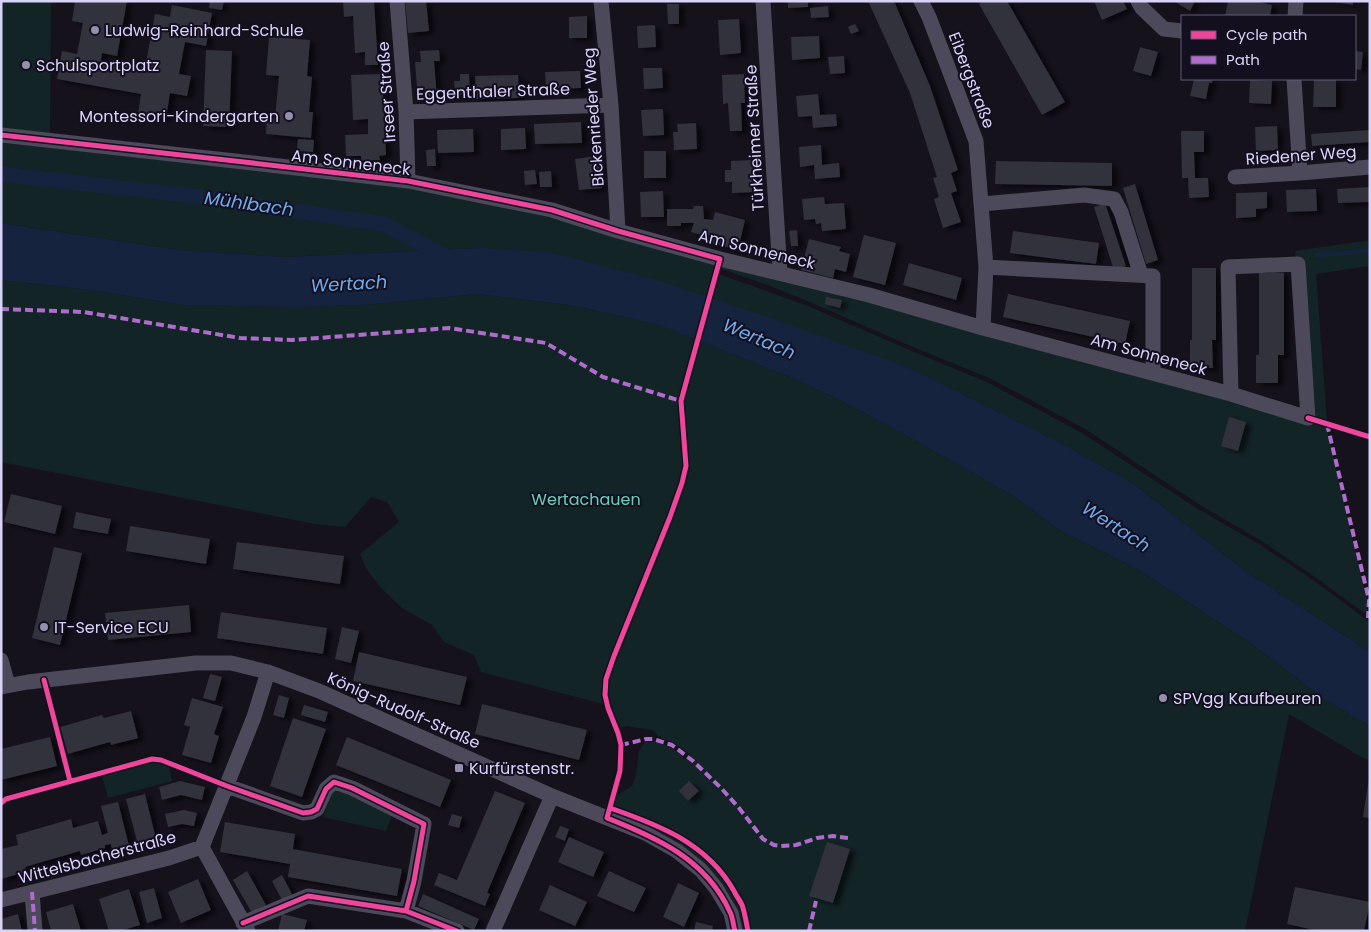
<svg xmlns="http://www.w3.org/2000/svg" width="1371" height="932" font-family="Poppins,sans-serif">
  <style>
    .green { fill: #132426 }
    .water { fill: #16233f }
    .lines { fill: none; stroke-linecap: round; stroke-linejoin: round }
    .stream { stroke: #16233f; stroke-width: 4.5 }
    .canal { stroke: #16233f; stroke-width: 15 }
    .building { fill: #33303e; filter: url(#shadow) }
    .minor { stroke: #4b495a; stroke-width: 15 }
    .quiet { stroke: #b06ccc; stroke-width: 4; stroke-dasharray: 8 4; stroke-linecap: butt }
    .cycleway-casing { stroke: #130f1f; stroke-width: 8 }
    .cycleway { stroke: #ed469a; stroke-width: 5 }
    .poi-dot { fill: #948fac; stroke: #130f1f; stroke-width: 2 }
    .labels { text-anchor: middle; stroke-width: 4; stroke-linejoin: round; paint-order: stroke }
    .poi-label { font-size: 16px; fill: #d9d3f9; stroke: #130f1f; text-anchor: start }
    .street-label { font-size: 16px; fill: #d9d3f9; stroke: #130f1f }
    .park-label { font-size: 16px; fill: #6acfba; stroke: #130f1f }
    .water-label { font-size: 18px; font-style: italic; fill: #6faceb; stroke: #130f1f }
  </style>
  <defs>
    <filter id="shadow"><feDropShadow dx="5.5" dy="3" stdDeviation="2.5" flood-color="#0009"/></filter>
  </defs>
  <rect width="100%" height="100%" fill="#15121c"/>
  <path class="green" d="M1 1H51L50 134 1 129Z
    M1 143 244 167 407 188 551 216 714 263 713 272 808 306 907 349 987 382 1082 433 1198 509 1259 544 1313 580 1367 620 1370 622V652L1248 573 1135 485 1061 443 912 369 479 248 284 257 180 250 1 223Z
    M1370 240V266L1316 274 1327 422 1310 416 1295 251Z
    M724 261 1326 427 1367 601V615L1315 577 1260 540 1200 505 1085 429 1044 407 989 378 908 345 810 302 765 284 722 269Z
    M1 280 90 290 183 305 299 307 364 305 477 294 570 305 656 324 787 376 834 397 909 437 1010 494 1061 531 1134 567 1249 642 1324 699 1370 726V762L1289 714 1245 931H750C748 922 746 913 743 905 741 899 737 893 734 888 709 843 660 823 613 807L616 796 632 786 636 775 639 751 645 742C665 741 673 748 686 760L689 754 673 742 661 738 652 730 626 726 618 729 608 704H603L481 672 474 655 444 642 432 625 402 608 381 588 367 570 360 554 399 522 387 502 371 497 345 527 315 524 1 462Z
    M153 763H160L169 766 172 781 108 798 102 776Z
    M338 791 352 795 392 815 386 831 323 817 332 793Z
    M634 818C679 835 718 861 739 905 743 912 744 922 746 931H741L737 908 722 883 706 864 680 844 633 821Z"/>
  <path class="water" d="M1 223 180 250 284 257 479 248 549 252 656 280 790 325 912 369 1061 443 1135 485 1248 573 1370 652V726L1324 699 1249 642 1134 567 1061 531 1010 494 909 437 834 397 787 376 656 324 570 305 477 294 364 305 299 307 183 305 90 290 1 280Z"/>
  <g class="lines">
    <path class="stream" d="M1317 255 1370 251"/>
    <path class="canal" d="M1 174 200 197 383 224 450 259"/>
  </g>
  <path class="building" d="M75 1H127L117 56 102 53 101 60 145 68 155 14 170 17 172 5 212 13 206 46 185 42 179 74 191 76 187 96 170 93 166 119 138 114 141 94 57 79 62 51 77 54 83 23 72 21Z
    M210 1H224L222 10 209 8Z
    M343 1H374L378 65H365V52L355 53 353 16 344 17Z
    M405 1H426L429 31 408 33Z
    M788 1H808V7L788 8Z
    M868 1H894L930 86 958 170 951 173 957 191 951 193 961 222 943 228 934 199 939 197 933 178 937 177 910 93Z
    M983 1H1007L1065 102 1042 115 979 4Z
    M1094 1H1123L1127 9 1102 20Z
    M1174 1H1195L1190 11Z
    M1228 1H1255L1272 5 1270 16H1225Z
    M1334 1H1353V5L1334 2Z
    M667 4H679V24H668Z
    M828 6 829 17 811 18 810 8Z
    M587 16V38H569V17Z
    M739 19 741 53 720 55 718 20Z
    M855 24 859 31 851 34 848 27Z
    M655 25 656 47 638 48 637 26Z
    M819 36 820 58 792 60 791 37Z
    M269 37 310 40 307 76 312 77 309 112H313L311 138 266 134 267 117 275 118 279 76 266 75Z
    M1140 47 1158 52 1151 76 1133 71Z
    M206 50 232 51 229 127 203 126Z
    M439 50 440 61H434L437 98 418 100 415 62H421L420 51Z
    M1355 51 1363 52 1361 70 1355 69Z
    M844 56 845 73 830 74 828 57Z
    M643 68H662L663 88 644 89Z
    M580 71 581 88 546 89 545 72Z
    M382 74 386 155 379 156 380 160 361 161V156H346L345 135 368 134V119L353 120 351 75Z
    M460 74H469L470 94 455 95 454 81H460Z
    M744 74 745 103H741L742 131H730L728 103 723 104 722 75Z
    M518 75 519 98 476 99 475 76Z
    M1194 79H1213L1212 83H1209L1206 99 1190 96Z
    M1314 79H1336V107H1313Z
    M1250 80 1272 81 1271 104 1249 103Z
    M818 94 820 115 836 114 837 126 813 128 812 116 798 117 796 96Z
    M663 109 664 135 643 136 641 110Z
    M581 122 582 143 535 144 534 124Z
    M696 123 697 149 674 150 673 132H678L677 124Z
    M1277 126 1278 150 1256 151 1255 127Z
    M525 128 526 149 501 150V129Z
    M473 129 474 152 438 153 437 130Z
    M1370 130V142L1312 146 1311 134Z
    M1181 131H1204V152H1194L1195 178H1208L1209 197 1189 198 1188 178H1182Z
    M298 139 314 140 313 152 297 151Z
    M821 145 822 165 839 163 840 177 815 179 814 165 800 167 799 147Z
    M435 149 436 166H427L426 150Z
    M644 151H666V178H644Z
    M598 156 602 188 579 190 575 159Z
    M753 160 754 192 732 193V182H725V170H731V161Z
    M996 161 1112 163V186L995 184Z
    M535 170 537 184 525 185 524 171Z
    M551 171 552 187H540L539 172Z
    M1135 184 1158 260 1146 264 1123 188Z
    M1370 187V202L1338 203 1337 189Z
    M1316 189 1317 211 1287 212 1286 190Z
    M663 191 664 217H641L640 192Z
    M1267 192V208L1256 209V217L1236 218V193Z
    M824 197 825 204 844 203 846 229 822 231 821 223 816 224 815 219 804 220 802 199Z
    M1105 203 1126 266 1114 270 1094 207Z
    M694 206H703L704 219 713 220 715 212 745 220 738 250 707 242 709 237 691 232 694 223H681V226H667V209H693Z
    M797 230 798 246H791L789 231Z
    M1013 231 1099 243 1096 264 1010 253Z
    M864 235 896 243 885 285 853 277Z
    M809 239 841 247 839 251 850 254 846 272 835 269 833 278 801 270Z
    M909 263 962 278 956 300 903 285Z
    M1192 268H1216V340H1212L1213 368H1190V340H1192Z
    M1259 273H1284V355H1278V383H1256V355H1259Z
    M1008 294 1130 321 1125 344 1003 317Z
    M826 297 842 300 840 308 825 304Z
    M1229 417 1246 422 1238 451 1221 446Z
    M11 494 62 506 55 534 4 522Z
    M76 512 111 519 108 534 73 528Z
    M130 526 210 539 206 564 126 551Z
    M237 542 344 556 340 584 233 569Z
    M54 547 82 553 60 645 32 638Z
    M189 605 191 632 108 640 105 613Z
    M221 612 327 628 323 654 217 638Z
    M342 627 359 631 351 663 335 659Z
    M359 652 467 677 460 705 353 681Z
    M210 674 222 677 215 701 203 698Z
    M279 695 289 698 284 718 273 715Z
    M192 698 223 707 214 734 219 736 211 763 182 755 190 727 184 725Z
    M482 704 587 730 579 760 475 734Z
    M304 705 328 712 325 722 301 715Z
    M131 711 138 738 111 745 110 742 68 754 60 727 102 715 104 718Z
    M293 718 326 729 302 797 270 786Z
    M50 737 57 766 1 780V749Z
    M347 737 451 780 440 807 336 765Z
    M1369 778H1370V818L1363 817Z
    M180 781 205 787 202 800 181 795 162 800 159 787Z
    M689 781 699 791 688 801 679 791Z
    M495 791 525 803 487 893 490 894 485 906 434 885 439 873 457 880Z
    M145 794 156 839 138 845 126 799Z
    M118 802 129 846 112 851 111 844 105 845V848L81 855 80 851 25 867 26 872 1 879V849L18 845 16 835 71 819 73 828 98 821 102 835 108 833 101 806Z
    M184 810 197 813 194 826 182 824 168 827 165 814Z
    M452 814 462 817 459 828 448 825Z
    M225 822 295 834 293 849 402 869 397 896 288 877 290 864 220 852Z
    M560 826 569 829 565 841 555 837Z
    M569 837 604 852 593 877 558 862Z
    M827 842 850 849 833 903 809 896Z
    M247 871 266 905 252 913 233 880Z
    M609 871 646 888 634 912 597 896Z
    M282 875 292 894 282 900 272 881Z
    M198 879 211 910 181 923 168 892Z
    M678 883 699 893 684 927 663 917Z
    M550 885 587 902 575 926 539 910Z
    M1295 887 1370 902 1364 931H1319L1287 924Z
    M154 888 162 918 147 923 139 892Z
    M129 889 140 925 120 931H109L99 899Z
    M423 894 479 919 474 930 418 906Z
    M73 904 81 931H51L46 912Z
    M18 914 22 931H1V919Z
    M282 914 307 920 304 931H278Z
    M696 922 713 926 712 931H694Z"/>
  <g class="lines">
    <path class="minor" d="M397 1 406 112 408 181
      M601 1 611 105 618 231
      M763 1 780 273
      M921 1 929 17 976 141 986 267 983 328
      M1138 1 1142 8 1164 29 1182 31
      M1295 16 1296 1
      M1294 79 1300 173
      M406 112 611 105
      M1 135 244 162 408 181 552 210 618 231 720 259 869 295 983 328 1231 394 1308 418 1298 264 1228 267 1231 394
      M1235 177 1300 173 1370 167
      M982 204 1084 195 1114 199 1121 212 1141 275
      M986 267 1153 276V373
      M1 660 8 685
      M1 687 28 682 196 663H231L268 672 319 691 552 796 645 833 677 851 701 870 716 888 731 913 735 931
      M227 786 303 813 311 812 317 809 326 789 334 782 352 788 424 824 414 881 406 911
      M202 847 254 717 268 672
      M202 847 248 931
      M32 892 35 931
      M1 900 169 858 202 847
      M243 923 308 896 406 911 457 931
      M493 931 552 796"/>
    <path class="quiet" d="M1 309 84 312 240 338 292 340 449 328 546 343 603 377 681 401
      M1327 424 1369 600 1368 618
      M621 745 646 739H653L672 745 693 761 721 788 739 808 763 839 774 845 781 846 796 845 817 838 833 836 848 838
      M32 892 35 931
      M809 931 816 901"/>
    <g class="cycleway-casing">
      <path id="cycleway" d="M1 135 244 162 408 181 552 210 618 231 720 259 681 401 686 466 682 483 670 517 614 656 606 679 605 695 608 708 618 733 621 745 620 771 607 818C657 838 706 859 730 912 733 917 733 925 735 931
        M1308 418 1370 437
        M44 680 70 781
        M1 803 6 799 152 759 161 760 227 786 303 813 311 812 317 809 326 789 334 782 352 788 424 824 414 881 406 911
        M610 808C659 825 707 843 734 891 736 896 740 900 742 905 745 913 746 922 748 931
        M243 923 308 896 406 911 457 931"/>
    </g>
    <use href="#cycleway" class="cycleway"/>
  </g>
  <g class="poi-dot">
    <circle cx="95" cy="30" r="5"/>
    <circle cx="26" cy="65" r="5"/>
    <circle cx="289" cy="116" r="5"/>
    <circle cx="44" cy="627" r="5"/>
    <circle cx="1163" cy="698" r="5"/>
    <rect x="454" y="763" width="10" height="10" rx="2.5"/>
  </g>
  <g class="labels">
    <g class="poi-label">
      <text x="105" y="36">Ludwig-Reinhard-Schule</text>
      <text x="36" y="71">Schulsportplatz</text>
      <text x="279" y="122" text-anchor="end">Montessori-Kindergarten</text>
      <text x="54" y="633">IT-Service ECU</text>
      <text x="1173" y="704">SPVgg Kaufbeuren</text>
      <text x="469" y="774">Kurfürstenstr.</text>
    </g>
    <g class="street-label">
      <text transform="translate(972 80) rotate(69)" y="6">Eibergstraße</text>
      <text transform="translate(493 91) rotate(-2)" y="6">Eggenthaler Straße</text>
      <text transform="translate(386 92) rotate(-94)" y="6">Irseer Straße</text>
      <text transform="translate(593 117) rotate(-94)" y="6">Bickenrieder Weg</text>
      <text transform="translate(754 138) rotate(-93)" y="6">Türkheimer Straße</text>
      <text transform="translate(1301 155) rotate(-4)" y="6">Riedener Weg</text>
      <text transform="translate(351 162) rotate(7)" y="6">Am Sonneneck</text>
      <text transform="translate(757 249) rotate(14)" y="6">Am Sonneneck</text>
      <text transform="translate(1149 354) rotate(15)" y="6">Am Sonneneck</text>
      <text transform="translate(404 710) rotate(24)" y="6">König-Rudolf-Straße</text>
      <text transform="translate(97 857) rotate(-15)" y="6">Wittelsbacherstraße</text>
    </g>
    <g class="park-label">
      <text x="586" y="505">Wertachauen</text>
    </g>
    <g class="water-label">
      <text transform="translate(249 204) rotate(8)" y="6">Mühlbach</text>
      <text transform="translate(349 284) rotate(-3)" y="6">Wertach</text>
      <text transform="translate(759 339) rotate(23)" y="6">Wertach</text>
      <text transform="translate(1116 527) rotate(33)" y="6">Wertach</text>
    </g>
  </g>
  <rect width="1371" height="932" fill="none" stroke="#d9d3f9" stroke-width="5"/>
  <rect x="1181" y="15" width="175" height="65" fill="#130f1f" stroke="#625d76"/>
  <rect x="1191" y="31" width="25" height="8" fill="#ed469a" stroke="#625d76"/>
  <text x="1226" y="40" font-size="15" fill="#d9d3f9">Cycle path</text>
  <rect x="1191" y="56" width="25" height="8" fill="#b06ccc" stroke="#625d76"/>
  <text x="1226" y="65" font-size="15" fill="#d9d3f9">Path</text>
</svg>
